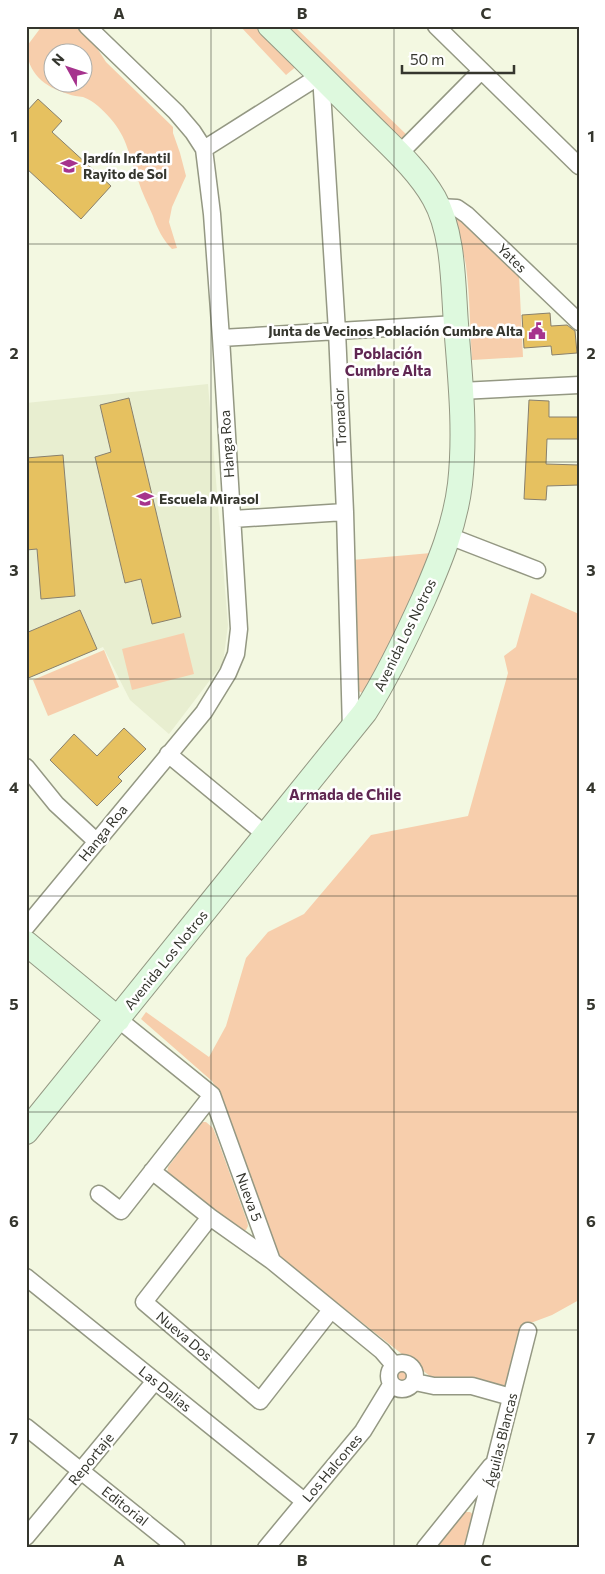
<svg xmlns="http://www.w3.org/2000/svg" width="605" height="1574" font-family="Commissioner,sans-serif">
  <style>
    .built { fill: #e8eed0 }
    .green { fill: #f7ceac; fill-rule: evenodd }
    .building { fill: #e6c160; stroke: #88806d }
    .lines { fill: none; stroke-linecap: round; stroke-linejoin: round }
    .street-casing { stroke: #949883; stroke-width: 19 }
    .secondary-casing { stroke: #949883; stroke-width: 26 }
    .street { stroke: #fff; stroke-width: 16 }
    .secondary { stroke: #def9de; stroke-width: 24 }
    .grid { fill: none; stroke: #35362e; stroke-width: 1; stroke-opacity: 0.55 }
    .labels { text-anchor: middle; stroke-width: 5; stroke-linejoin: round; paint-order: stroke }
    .poi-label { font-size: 14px; font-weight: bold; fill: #35362e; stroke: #fff; text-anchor: start }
    .street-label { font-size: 14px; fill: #35362e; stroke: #fff }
    .neighbourhood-label { font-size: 15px; font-weight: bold; fill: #602752; stroke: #fff }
    .neatline { fill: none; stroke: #35362e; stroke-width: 2 }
    .grid-label { font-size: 16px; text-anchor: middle; font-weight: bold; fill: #35362e }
  </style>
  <rect width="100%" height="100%" fill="#f3f8e1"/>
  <path class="built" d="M208 384 228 625 223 663 169 734 130 700 103 647 26 679V403Z"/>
  <path class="green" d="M42 26H75L93 42 106 62 173 127V133L180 153 186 176 172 207 169 222 177 248 172 249C163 240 157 228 153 216 148 204 142 193 138 180 129 157 128 138 110 118 103 110 94 101 83 97 78 96 73 96 68 94 44 87 26 72 27 46ZM52 52H82V82H52Z
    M240 26H258L298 65 286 75Z
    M280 26H294L409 137 404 140H399Z
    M459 214 519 275 523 357 472 360C470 329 470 297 466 266 464 252 455 228 456 217Z
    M431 553 389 649 364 694 355 689 352 560Z
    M531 593 579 614V1300L552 1315 528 1324 509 1386 501 1387 431 1377 283 1260 276 1252 220 1094 212 1081 141 1019 146 1012 209 1057 226 1026 246 958 268 932 304 914 371 835 468 816 508 673 504 656 516 647Z
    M184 633 194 674 132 690 122 649Z
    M104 650 119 687 48 716 33 680Z
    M202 1122H206L213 1128 217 1138 247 1221 248 1226 246 1230 241 1232 171 1177 167 1173 168 1167Z
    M394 1376a8 8 0 1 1 16 0a8 8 0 1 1-16 0Z
    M464 1512H470L475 1516 467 1548H434Z"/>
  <path class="building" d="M38 99 62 121 52 132 111 186 81 219 26 168V112Z
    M550 313 551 326 567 325 575 331 577 353 552 355 551 346 524 348 522 315Z
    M129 398 181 617 152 624 141 579 125 583 95 457 111 452 100 405Z
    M529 400 549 401V417H579V439H547L546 464 579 465V485L547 486 546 500 524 499Z
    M63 455 75 596 41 599 37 549 26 550V458Z
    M80 610 97 649 26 679V633Z
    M124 728 146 749 118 777 122 781 97 806 50 760 74 734 97 756Z"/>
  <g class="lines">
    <g class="street-casing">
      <path id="street" d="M436 26 579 166
        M204 149 321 75 337 331 345 512 351 730
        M399 154 481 71
        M438 207 457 208 467 215 579 322
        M221 338 456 324
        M461 391 579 385
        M233 519 345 512
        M449 536 537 570
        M168 754 266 835
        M26 767 56 804 96 841
        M26 927 204 712 228 673 236 654 239 629 221 338 212 214 204 149 193 132 176 112 87 26
        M118 1019 212 1095 272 1261
        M152 1171 210 1217 272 1261 382 1351 394 1365
        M99 1194 121 1211 212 1095
        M210 1217 144 1302 260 1401 331 1310
        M26 1277 304 1501
        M389 1376a13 13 0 1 1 26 0a13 13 0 1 1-26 0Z
        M415 1382 434 1386H472L511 1397
        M26 1427 177 1548
        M26 1537 155 1381
        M266 1548 363 1431 391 1385
        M425 1548 491 1466
        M473 1548 528 1331"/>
    </g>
    <g class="secondary-casing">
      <path id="secondary" d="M26 943 118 1019
        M26 1132 365 712C388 676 406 638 424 598 440 561 455 525 460 484 466 430 460 377 456 324 453 285 454 233 434 198 418 170 393 148 370 125 337 92 304 59 270 26"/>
    </g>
    <use href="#street" class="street"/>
    <use href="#secondary" class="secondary"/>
  </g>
  <path class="grid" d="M211 26V1548M394 26V1548M26 244H579M26 462H579M26 679H579M26 896H579M26 1112H579M26 1330H579"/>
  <defs>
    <g id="school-bare" transform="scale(1.35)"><path d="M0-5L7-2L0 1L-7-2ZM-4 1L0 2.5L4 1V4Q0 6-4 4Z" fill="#a6338d" stroke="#fff" stroke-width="2.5" paint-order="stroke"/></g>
    <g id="civic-bare" transform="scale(1.35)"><path d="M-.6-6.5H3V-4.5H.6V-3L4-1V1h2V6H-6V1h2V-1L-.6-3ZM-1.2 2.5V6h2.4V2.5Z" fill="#a6338d" stroke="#fff" stroke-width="2.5" paint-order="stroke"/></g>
  </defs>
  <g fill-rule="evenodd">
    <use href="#school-bare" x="69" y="166"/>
    <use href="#civic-bare" x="537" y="331"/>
    <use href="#school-bare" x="145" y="499"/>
  </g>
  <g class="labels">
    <g class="poi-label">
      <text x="83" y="163">Jardín Infantil<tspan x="83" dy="16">Rayito de Sol</tspan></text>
      <text x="523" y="336" text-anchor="end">Junta de Vecinos Población Cumbre Alta</text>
      <text x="159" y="504">Escuela Mirasol</text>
    </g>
    <g class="street-label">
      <text transform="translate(512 258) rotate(44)" y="5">Yates</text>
      <text transform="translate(340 417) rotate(-93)" y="5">Tronador</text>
      <text transform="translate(227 444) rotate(-94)" y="5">Hanga Roa</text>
      <text transform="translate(405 635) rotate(-64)" y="5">Avenida Los Notros</text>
      <text transform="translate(103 833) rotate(-51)" y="5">Hanga Roa</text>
      <text transform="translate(166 960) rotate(-51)" y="5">Avenida Los Notros</text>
      <text transform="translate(249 1197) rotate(70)" y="5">Nueva 5</text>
      <text transform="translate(184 1336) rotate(40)" y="5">Nueva Dos</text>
      <text transform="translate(165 1389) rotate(39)" y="5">Las Dalias</text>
      <text transform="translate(501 1440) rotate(-76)" y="5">Águilas Blancas</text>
      <text transform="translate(91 1459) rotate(-51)" y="5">Reportaje</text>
      <text transform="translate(332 1468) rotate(-50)" y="5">Los Halcones</text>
      <text transform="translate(125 1506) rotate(38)" y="5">Editorial</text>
    </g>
    <g class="neighbourhood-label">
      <text x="388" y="359">Población<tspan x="388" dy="17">Cumbre Alta</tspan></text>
      <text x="345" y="800">Armada de Chile</text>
    </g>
  </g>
  <rect width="605" height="1574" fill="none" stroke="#ffffff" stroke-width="55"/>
  <g transform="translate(68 68) rotate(310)"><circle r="24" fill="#ffffff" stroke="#aeafab"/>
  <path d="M0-4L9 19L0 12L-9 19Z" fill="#a6338d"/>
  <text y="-8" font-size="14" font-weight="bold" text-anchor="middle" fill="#35362e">N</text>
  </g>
  <path d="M402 65v8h112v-8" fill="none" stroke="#35362e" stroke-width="2.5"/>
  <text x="410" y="65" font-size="15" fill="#35362e" stroke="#ffffff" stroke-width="4" paint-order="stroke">50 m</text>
  <rect x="28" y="28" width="550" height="1518" class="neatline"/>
  <g class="grid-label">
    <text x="119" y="19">A</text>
    <text x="302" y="19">B</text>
    <text x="486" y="19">C</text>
    <text x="14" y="142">1</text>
    <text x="591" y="142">1</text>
    <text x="14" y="359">2</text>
    <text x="591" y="359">2</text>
    <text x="14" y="576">3</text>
    <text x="591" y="576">3</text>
    <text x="14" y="793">4</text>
    <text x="591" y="793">4</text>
    <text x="14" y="1010">5</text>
    <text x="591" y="1010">5</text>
    <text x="14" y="1227">6</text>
    <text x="591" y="1227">6</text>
    <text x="14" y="1444">7</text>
    <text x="591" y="1444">7</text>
    <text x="119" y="1566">A</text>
    <text x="302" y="1566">B</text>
    <text x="486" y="1566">C</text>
  </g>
</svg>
